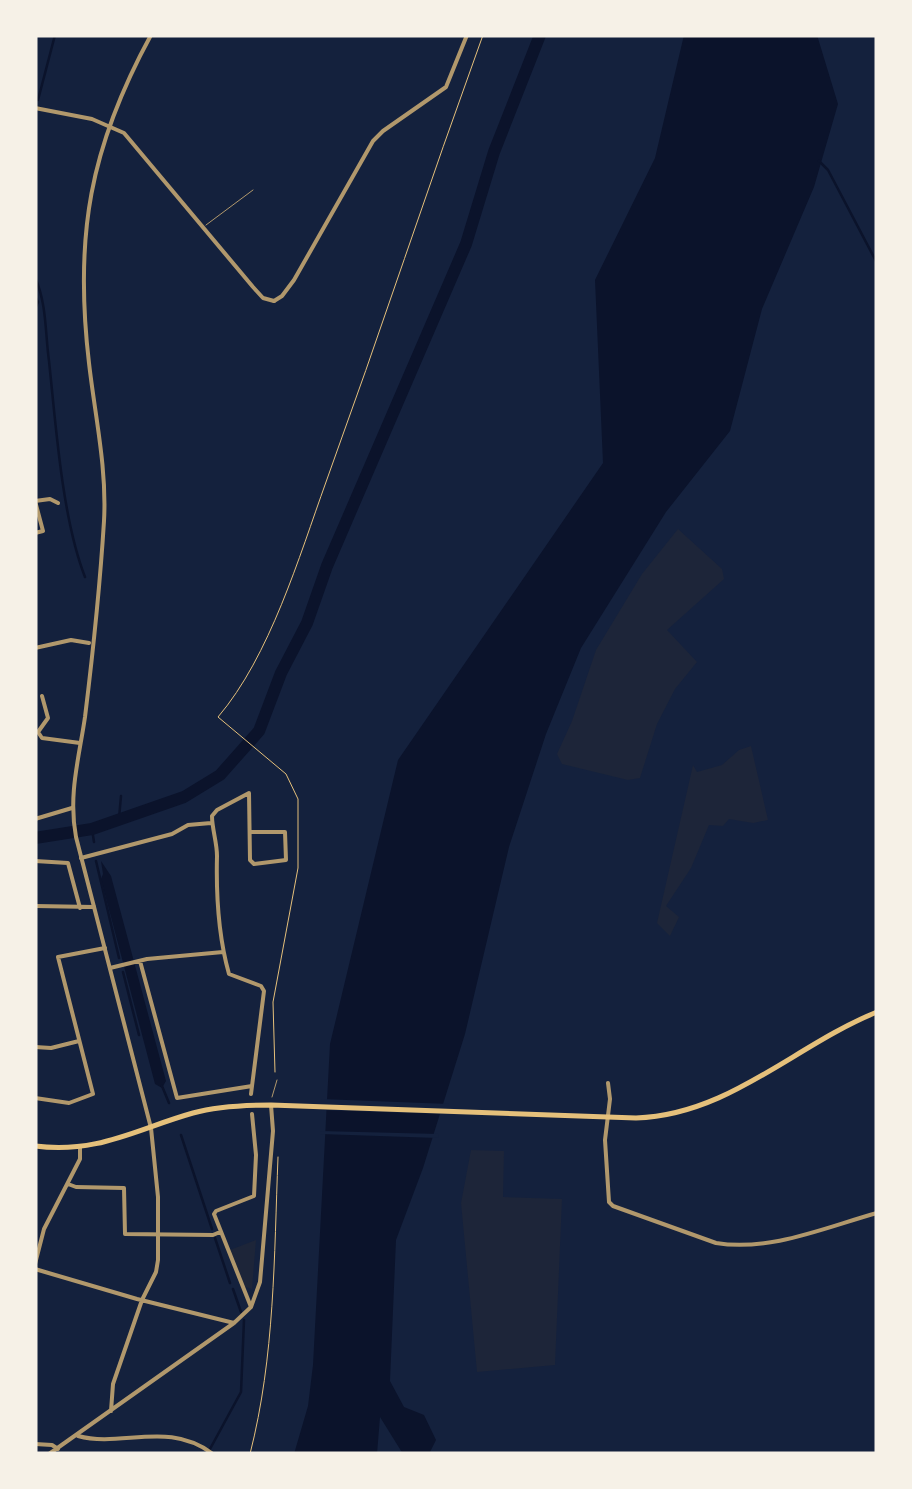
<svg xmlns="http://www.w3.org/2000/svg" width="912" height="1489" font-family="Cabin,sans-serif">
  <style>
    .green { fill: #1d2539 }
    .water { fill: #0b132b }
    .pier { fill: #14213d }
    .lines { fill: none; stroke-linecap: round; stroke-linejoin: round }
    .stream { stroke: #0b132b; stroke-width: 2.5 }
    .river { stroke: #0b132b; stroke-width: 12 }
    .path { stroke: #e5c07b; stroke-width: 1 }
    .service { stroke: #b1986c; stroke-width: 1 }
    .minor { stroke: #b1986c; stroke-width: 4 }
    .tertiary { stroke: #b1986c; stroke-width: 4 }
    .secondary { stroke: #e5c07b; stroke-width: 5 }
  </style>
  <rect width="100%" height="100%" fill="#14213d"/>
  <path class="green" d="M678 529 722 569 724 579 667 630 697 662 675 689 657 724 640 778 628 780 562 764 557 754 572 721 596 650 642 574Z
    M751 746 768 820 753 823 729 819 723 826 709 825 691 868 666 906 679 917 670 936 657 923 693 765 697 772 722 765 739 750Z
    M471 1150 504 1151 503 1197 562 1199 555 1365 477 1372 461 1203Z
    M256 1240 252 1289 243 1286 230 1250Z"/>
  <path class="water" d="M684 35H817L838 104 814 187 762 309 730 431 666 512 581 648 546 734 509 847 465 1034 423 1168 396 1240 390 1381 404 1407 424 1415 436 1440 429 1454H403L380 1417 377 1454H294L308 1406 313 1365 330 1044 398 760 603 463 595 280 655 158Z
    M101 861 111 876 166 1081 162 1088 155 1084 101 879 103 874Z"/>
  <path class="pier" d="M321 1099 449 1104 445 1114 321 1110Z
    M320 1131 439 1134 438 1138 320 1134Z"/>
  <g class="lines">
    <path class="stream" d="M38 100 55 35
      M819 161 828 170 877 263
      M35 277C47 305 45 332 49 361 56 426 62 518 85 577
      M35 296 38 302 35 309
      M119 818 121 796
      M92 829 94 842
      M96 861 119 958
      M123 972 139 1035
      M162 1086 169 1103
      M181 1135 212 1229
      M215 1238 230 1283
      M233 1289 241 1312
      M210 1449 241 1392 244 1320"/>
    <path class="river" d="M35 838 92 829 184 797 220 775 259 731 281 673 307 623 327 566 466 244 494 152 540 35"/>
    <path class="path" d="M275 1072 273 1002 298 868V799L286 774 218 717C270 656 299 557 326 482 380 334 429 183 483 35
      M250 1454C275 1356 274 1257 278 1157"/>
    <path class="service" d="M206 225 253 190
      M272 1097 277 1080"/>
    <path class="minor" d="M274 301 282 296 294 280 373 141 383 131 446 87 467 35
      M35 501 50 499 58 503
      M35 533 43 531 35 501
      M42 696 48 718 38 732 42 738 80 743
      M35 819 72 808
      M250 832H285L286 860 254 864 250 860 249 793 217 810 212 816C212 829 217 842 217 856 216 895 218 935 229 974L261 986 264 991 251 1094
      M81 858 172 834 188 825 211 823
      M35 861 68 863 80 908
      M35 906 94 907
      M140 961 177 1098 252 1086
      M110 968 147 959 223 952
      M35 1047 51 1048 79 1041
      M608 1083 610 1099 605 1140 609 1202 613 1206 716 1243C770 1252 826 1227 877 1213
      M35 1098 69 1103 93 1094 58 957 105 948
      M68 1184 76 1187 124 1188 125 1234 213 1235 220 1232
      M35 1264 44 1229 80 1159V1148
      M35 1269 137 1299 234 1323
      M251 1307 214 1214 216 1211 254 1196 256 1155 252 1114
      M111 1411 113 1384 142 1300
      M78 1436C122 1448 168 1420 213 1454
      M35 1444 52 1445 58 1449
      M49 1454 234 1323 251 1307 260 1282 273 1131 271 1105"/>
    <path class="tertiary" d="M35 108 92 119 124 133 253 287 263 298 274 301
      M35 648 71 640 89 643
      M142 1300 156 1272 158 1260V1197L151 1128 76 837C68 795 79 758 85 717 93 652 100 586 104 521 107 468 95 416 89 363 74 236 90 147 151 35"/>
    <path class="secondary" d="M35 1146C98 1154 136 1129 193 1113 218 1106 245 1105 271 1105L636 1118C729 1115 795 1045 877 1012"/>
  </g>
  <rect width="912" height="1489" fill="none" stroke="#f6f1e7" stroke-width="75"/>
</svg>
